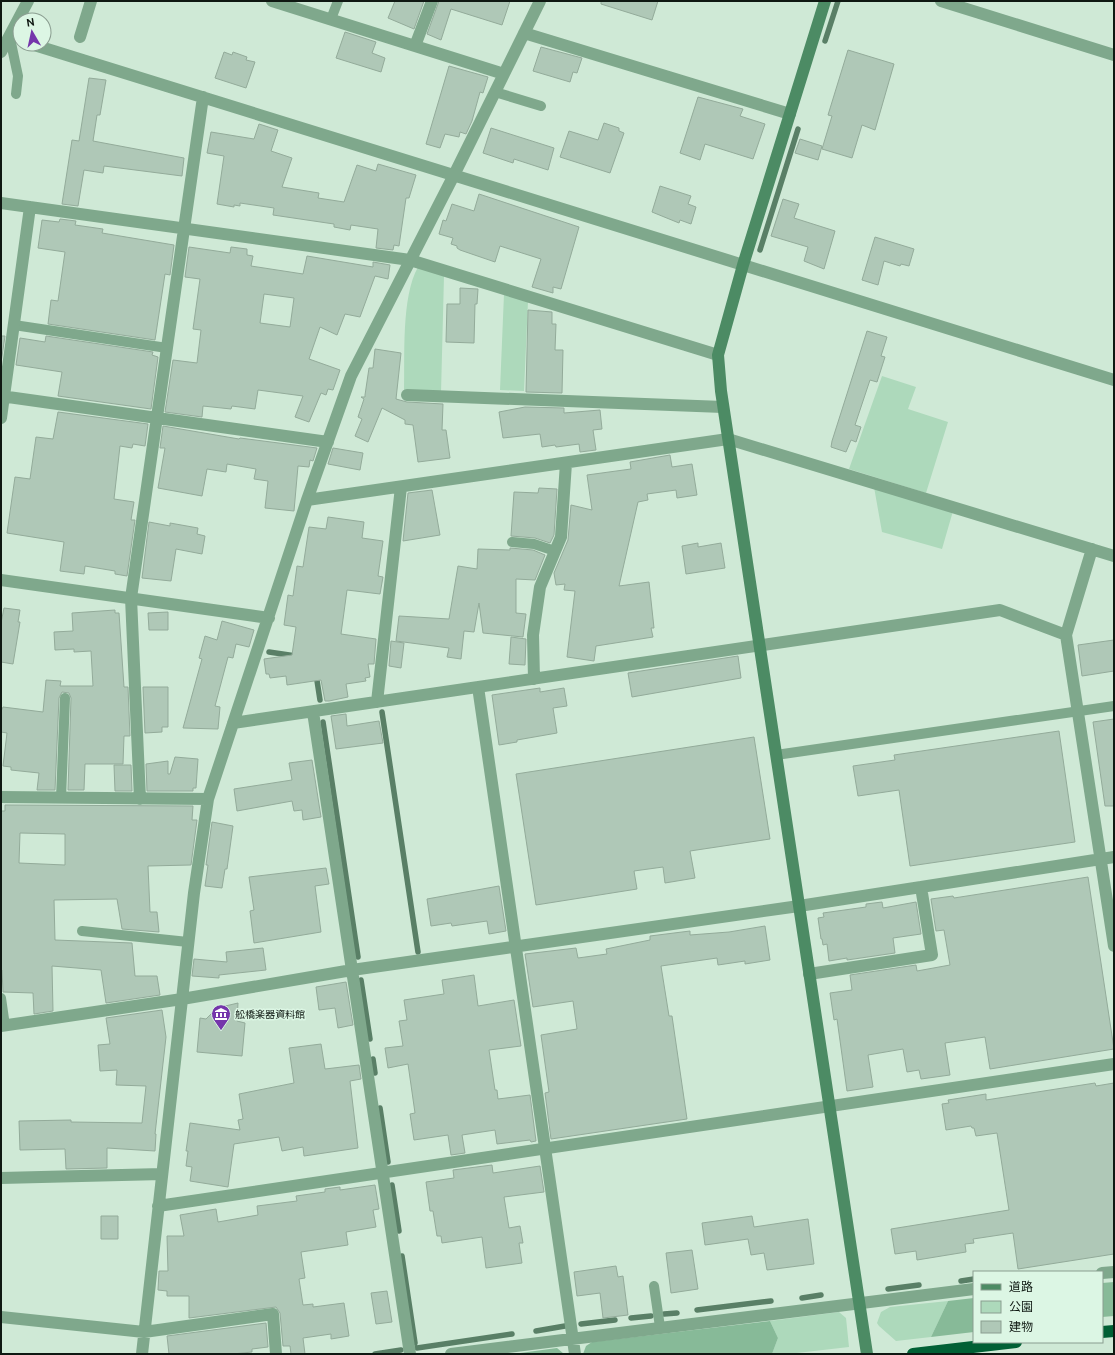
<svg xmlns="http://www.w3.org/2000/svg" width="1115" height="1355" font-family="Ubuntu,'Noto Sans JP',sans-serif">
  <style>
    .green { fill: #add9bb }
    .forest { fill: #87ba98 }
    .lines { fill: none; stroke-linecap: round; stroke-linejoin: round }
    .stream { stroke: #597f66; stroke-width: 5.5 }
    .building { fill: #afc8b7; stroke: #93ab9a; fill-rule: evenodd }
    .lane { stroke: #7fa88c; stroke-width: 10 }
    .street { stroke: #7fa88c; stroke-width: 12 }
    .secondary { stroke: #4c8b64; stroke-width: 12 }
    .highway { stroke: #016035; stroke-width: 12 }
    .labels { text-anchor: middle; stroke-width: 3; stroke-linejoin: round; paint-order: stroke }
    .poi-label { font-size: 10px; fill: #0f1812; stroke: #dcf6e4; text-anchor: start }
  </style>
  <rect width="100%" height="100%" fill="#cfe9d6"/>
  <path class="green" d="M418 267 444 276 441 393 404 391C405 357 401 297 418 267Z
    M504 294 528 301 524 391 500 390Z
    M882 376 916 387 908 409 948 422 926 493 849 469Z
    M874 487 953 511 942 549 882 532Z
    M948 1301 931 1337 896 1341 879 1326 877 1323 881 1312 890 1307Z
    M839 1312 846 1318 849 1347 788 1354H772L778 1338 770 1321Z"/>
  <path class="forest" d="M1114 1282V1316L1102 1317V1283Z
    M974 1298V1332L931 1337 948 1301Z
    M770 1321 778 1338 772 1354H583L586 1346 592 1342Z
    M557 1348 564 1354H513Z"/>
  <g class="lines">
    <path class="stream" d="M825 41 838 1
      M760 250 798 129
      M269 652 296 656
      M316 674 320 700
      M382 712 418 952
      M323 722 358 957
      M361 980 370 1039
      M373 1059 375 1073
      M380 1108 388 1162
      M392 1185 399 1231
      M402 1256 415 1343
      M961 1281 974 1279
      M888 1289 919 1285
      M802 1298 821 1295
      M697 1310 771 1301
      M664 1314 677 1313
      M631 1318 651 1316
      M581 1324 615 1320
      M536 1331 565 1326
      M417 1348 512 1334
      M375 1354 401 1350"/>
  </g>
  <path class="building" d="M395 1H424L414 29 388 18Z
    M439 1H510L502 25 451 9 441 40 427 34Z
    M601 1H658L652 20 601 4Z
    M345 32 376 42 372 53 385 58 381 72 336 58Z
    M541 47 582 58 577 73 573 72 570 82 533 71Z
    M848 50 894 64 875 130 862 125 852 158 822 149 832 116 828 115Z
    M224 52 232 55 233 52 247 57 246 60 255 62 246 88 215 78Z
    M449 66 488 77 483 93 480 92 472 121 466 134 460 132 459 137 445 134 440 148 426 144Z
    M89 78 106 80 100 115H97L93 141 184 158 182 176 104 166 103 173 84 170 78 206 62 204 72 140 79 141Z
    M698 97 743 109 740 116 765 124 753 159 705 144 700 160 680 153Z
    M604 123 619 128V131L624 133 610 173 560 157 569 131 598 140Z
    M259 124 278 130 271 151 292 158 282 187 319 193 318 198 344 202 357 165 376 171 378 164 416 175 409 198H406L399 246 394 245 393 250 376 248 378 229 351 225 350 230 334 227V224L273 215 274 208 240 203V206L234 205V207L217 204 224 156 207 153 211 132 254 139Z
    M491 128 554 148 548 170 514 159 513 163 483 153Z
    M800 139 822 146 818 160 795 153Z
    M660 186 691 196 688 204 696 207 691 224 680 220 679 223 652 212Z
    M479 194 579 227 561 289 553 287V293L532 287 541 259 500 246 495 262 460 250 457 248V246L451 244 453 238 439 234 443 220 446 221 452 204 474 211Z
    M783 199 799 204 794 218 835 231 824 269 804 261 808 247 771 236Z
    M60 219 76 221 75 225 103 229 102 233 174 245 170 275 165 274 155 340 48 324 51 300 58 301 65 252 38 248 42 220 59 222Z
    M875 237 914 249 909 266 901 264 900 266 884 261 878 285 862 280Z
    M189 247 230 253 231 247 247 249V255L253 256 251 266 303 274 307 256 373 267V262L390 265 388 279 375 276 360 317 345 314 337 335 320 327 309 359 340 370 333 390 328 389 326 395 321 393 309 422 295 417 303 396 258 390 255 409 232 406 231 409 203 406 202 417 165 412 173 360 197 363 201 330 193 329 200 279 185 277ZM264 294 294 298 290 327 260 323Z
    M460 288 478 289 477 304H475L474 343 446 342 447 304H460Z
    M528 310 552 312V324H556L555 350H563L562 393 526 392Z
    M867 331 887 337 881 356 885 357 877 382 870 380 855 425 861 427 856 442 851 440 846 452 831 447 832 441Z
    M1 336H5L1 363Z
    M46 336 153 352 152 355 158 357 151 409 58 396 62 372 16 365 20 338 45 342Z
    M375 349 401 353 396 399 407 402 443 404 442 430H446L450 458 418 462 413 425 405 424V420L382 408 368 442 355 436 362 419 358 417 364 399 361 397H365V395L369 368H373Z
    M525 407 564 408V413L600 410 602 429 593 430 596 450 580 452 579 444 556 447 555 445 542 447 540 434 503 438 499 412Z
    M58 412 148 424 145 446 133 444 132 448 120 446 114 499 134 502 131 520H135L127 576 115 574V571L85 566 84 574 60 571 64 542 7 533 15 477 30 479 36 437 53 439Z
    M163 426 239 439 240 438 317 448 313 461 310 460 309 467 298 466 294 511 265 508 268 481 254 479 256 469 227 464 226 472 207 469 202 496 158 488 165 448H160Z
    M333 448 363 453 360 470 328 464Z
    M670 455 672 467 692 464 697 495 677 498 676 490 647 494 648 500 638 502 619 586 649 582 654 628H651L653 637 596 646 594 661 567 657 575 591 564 590 565 584 556 585 554 573 568 540 571 505 592 510 587 475 631 469 630 462Z
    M539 488 557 489 554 535 550 543 535 538 511 536 514 492 538 493Z
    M432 490 440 535 403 541 408 493Z
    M328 517 364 522 362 538 383 541 378 576 383 577 380 594 347 590 341 634 376 639 374 664H368L370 677 365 678 366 681 346 684 348 697 329 701H325L321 680 287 685 286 676 270 678 269 674H266L264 659 292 655 296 627 284 625 288 595 293 596 297 566 303 567 309 527 326 529Z
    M149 522 170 526V523L198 528 197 534 205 536 202 554 176 549 171 581 142 578Z
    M698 543V547L721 543 725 568 686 574 682 546Z
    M510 548 533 550 545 555 535 580 516 579V613L526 614 523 637 483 633 479 603 474 632 464 631 461 659 447 657 449 648 396 641 399 616 449 619 458 566 477 569 478 549 510 550Z
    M4 608 20 610 18 622H20L13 664 1 662V623Z
    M115 610V613H119L124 687H128L130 736H124L123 764H85L84 790H68L71 698 69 693 62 692 59 698 55 790H37L39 773 11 770V767L3 766 7 733 1 732V711L3 707 43 712 46 680 61 681 60 686H93L91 651 74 652V649L55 650 54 632 73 631 72 613Z
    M168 612V630H149L148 613Z
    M222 621 254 630 249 647 236 644 233 658 228 657 215 706 220 707 218 729 183 728 202 659 199 658 205 636 217 640Z
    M511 637 526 639 525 665 509 664Z
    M1114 640V671L1082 676 1078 645Z
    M391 641 404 643 401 668 389 666Z
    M738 656 741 678 632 697 628 673Z
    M143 687H168V727H162V732L145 733Z
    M540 688V692L564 688 567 706 553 708 557 733 517 740V742L499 745 492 695Z
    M346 714 347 726 379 721 383 743 336 749 331 716Z
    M1114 719V806H1105L1093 722Z
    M1059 731 1075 842 910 866 899 790 858 796 853 766 895 760 894 755Z
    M754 737 770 839 690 851 695 878 665 883 663 867 634 871 637 889 536 905 516 774Z
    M175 757 198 759 196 788H193V791H147L146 764 168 761V774H170Z
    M312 760 321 817 303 820 302 810 294 811 292 801 237 811 234 789 292 780 289 763Z
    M114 765H131L132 791H115Z
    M5 805 193 806 192 820H197L191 865 148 866 150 912H157L159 932 122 929 117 899 54 900 55 940 132 943 135 976H157L160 995 106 1003 101 970 52 966 53 1011 34 1014 33 993 3 992 2 970H1V811H5ZM20 833 65 834V865L19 863Z
    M212 822 233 826 227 869H225L222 888 205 886 208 865H206Z
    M326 868 329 884 315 886 321 932 254 943 250 911 254 910 249 877Z
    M1088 877 1114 1049 990 1069 985 1037 945 1043 950 1075 921 1079 919 1070 907 1072 903 1049 868 1055 873 1087 847 1091 837 1019 834 1020 830 993 852 990 850 975 916 965 917 971 950 965 944 930 936 931 931 899 953 896 954 898Z
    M499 886 506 931 489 934 487 921 452 926 451 923 431 926 427 899Z
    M882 902 883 908 916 902 921 934 893 938 895 953 847 960V958L829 961 827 944 823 945 822 939H821L818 918 824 917 823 913 866 907V904Z
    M765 926 770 960 745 964V961L718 965 717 958 661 966 669 1016H672L687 1119 551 1139 545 1093 549 1092 541 1035 577 1029 573 1001 533 1007 525 954 576 948 578 958 607 954 606 949 650 940V936L690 931V935L729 932Z
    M263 948 266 970 219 975V978L192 976 194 959 227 962 226 952Z
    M474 975 478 1006 514 1000 521 1046 489 1050 495 1090H497L498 1099 530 1095 536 1141 531 1142 530 1140 497 1144 495 1130 462 1135 465 1153 451 1155 448 1135 414 1140 410 1114 415 1113 408 1064 388 1068 385 1048 403 1046 399 1021 407 1020 404 1000 444 994 442 980Z
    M346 982 353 1025 338 1028 335 1008 319 1010 316 987Z
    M238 1003 237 1021 245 1023 242 1056 197 1052 200 1018 206 1019 217 1008Z
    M162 1010 166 1037 155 1134H156L155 1151 107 1148V1168L66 1169 65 1149 20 1150 19 1121 71 1120V1122L142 1123 146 1086 116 1085 117 1070 100 1071 98 1045 110 1044 106 1018Z
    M321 1044 325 1069 359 1065 361 1079 350 1081 358 1148 304 1156 303 1147 282 1151 279 1137 234 1144 228 1187 190 1181 192 1167 186 1166 188 1151H186L190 1123 240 1130 238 1120 243 1119 239 1094 294 1083 289 1048Z
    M1095 1083 1096 1086 1114 1083V1254L1018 1269 1013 1233 973 1239 974 1243 965 1244 966 1252 917 1260 916 1251 895 1254 891 1229 1009 1210 997 1133 976 1136 974 1128H972L971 1126 946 1130 942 1104 949 1103 948 1100 986 1094V1100Z
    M492 1165 493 1173 540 1166 544 1192 504 1197 509 1228 520 1226 523 1243H519L522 1263 486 1268 482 1237 442 1243 441 1236H437L433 1211H430L426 1182 454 1178 453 1170Z
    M375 1185 379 1209 373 1210 376 1227 346 1232 348 1245 301 1252 305 1278 299 1279 303 1305 313 1304V1307L344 1303 349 1336 331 1339V1334L303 1338 305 1354H291L290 1346H283L280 1313 276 1307 189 1318V1296H167V1291L158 1290 159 1271H168L167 1236H184L180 1215 216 1209 218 1222 258 1215 257 1206 297 1201 296 1196 325 1192V1189L340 1187V1190Z
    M101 1216H118V1239H101Z
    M752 1216 754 1227 808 1219 814 1264 767 1270 764 1253 751 1255 748 1239 705 1245 702 1223Z
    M692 1250 698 1289 671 1293 666 1253Z
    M616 1266 618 1277 623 1276 628 1315 603 1318 600 1293 577 1296 574 1272Z
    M387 1291 392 1322 376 1324 371 1293Z
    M266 1323 268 1347 252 1349V1352L233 1354H169L167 1336Z"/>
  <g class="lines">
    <path class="lane" d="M331 19 338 1
      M10 38 18 76 16 94
      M495 92 541 106
      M14 325 167 348
      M512 542 534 544 555 551
      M776 755 1114 706
      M61 798 65 698
      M82 931 188 942
      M1 998 5 1026
      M654 1286 660 1327"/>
    <path class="street" d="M272 1 504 74
      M941 1 1114 55
      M524 33 790 114
      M80 37 91 1
      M31 44 1114 380
      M415 46 432 1
      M1 52 28 1
      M1 203 410 260 718 355
      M407 395 723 407
      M1 396 328 442
      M1 418 30 207
      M307 500 728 439 1114 556
      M1 580 269 618
      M1066 635 1092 549
      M534 679 533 635 540 587 561 537 566 463
      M478 687 575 1354
      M377 702 401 487
      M313 712 410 1354
      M233 723 1000 610 1066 635 1114 946
      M1 797 208 799
      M140 799 131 598 203 97
      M809 974 932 955 921 887
      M1 1026 182 999 352 970 799 906 1114 857
      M1 1178 162 1174
      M158 1206 1114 1064
      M1102 1273 1114 1272
      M1 1317 144 1332 273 1314 276 1354
      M142 1354 194 893 208 799 307 500 351 376 454 175 540 1
      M451 1354 974 1289"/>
    <path class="secondary" d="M825 1 743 265 718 355 721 391 867 1354"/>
    <path class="highway" d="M1102 1332 1114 1331
      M913 1354 1016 1342"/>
  </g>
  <defs>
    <g id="museum-pin" transform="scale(1)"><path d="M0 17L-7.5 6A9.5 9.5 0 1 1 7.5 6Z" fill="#7536ab" stroke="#dcf6e4"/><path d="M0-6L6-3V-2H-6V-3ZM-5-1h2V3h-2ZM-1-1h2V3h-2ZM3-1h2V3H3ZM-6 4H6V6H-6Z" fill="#fff"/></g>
  </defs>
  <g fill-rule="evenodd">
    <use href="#museum-pin" x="221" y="1014"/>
  </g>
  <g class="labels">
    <g class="poi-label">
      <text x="235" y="1018">舩橋楽器資料館</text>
    </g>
  </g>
  <rect width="1115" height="1355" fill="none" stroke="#0f1812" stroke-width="4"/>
  <rect x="973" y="1271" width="130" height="72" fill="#dcf6e4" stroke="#8a9d90"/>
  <rect x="981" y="1284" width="20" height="6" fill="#4c8b64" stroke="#8a9d90"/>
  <text x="1009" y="1291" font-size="12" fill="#0f1812">道路</text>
  <rect x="981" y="1301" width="20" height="12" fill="#add9bb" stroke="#8a9d90"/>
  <text x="1009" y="1311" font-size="12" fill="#0f1812">公園</text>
  <rect x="981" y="1321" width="20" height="12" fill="#afc8b7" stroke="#8a9d90"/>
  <text x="1009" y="1331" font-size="12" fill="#0f1812">建物</text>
  <g transform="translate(32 32) rotate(351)"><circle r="19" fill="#dcf6e4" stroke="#8a9d90"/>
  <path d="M0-3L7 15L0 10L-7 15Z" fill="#7536ab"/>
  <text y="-6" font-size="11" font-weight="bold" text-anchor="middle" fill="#0f1812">N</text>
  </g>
</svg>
